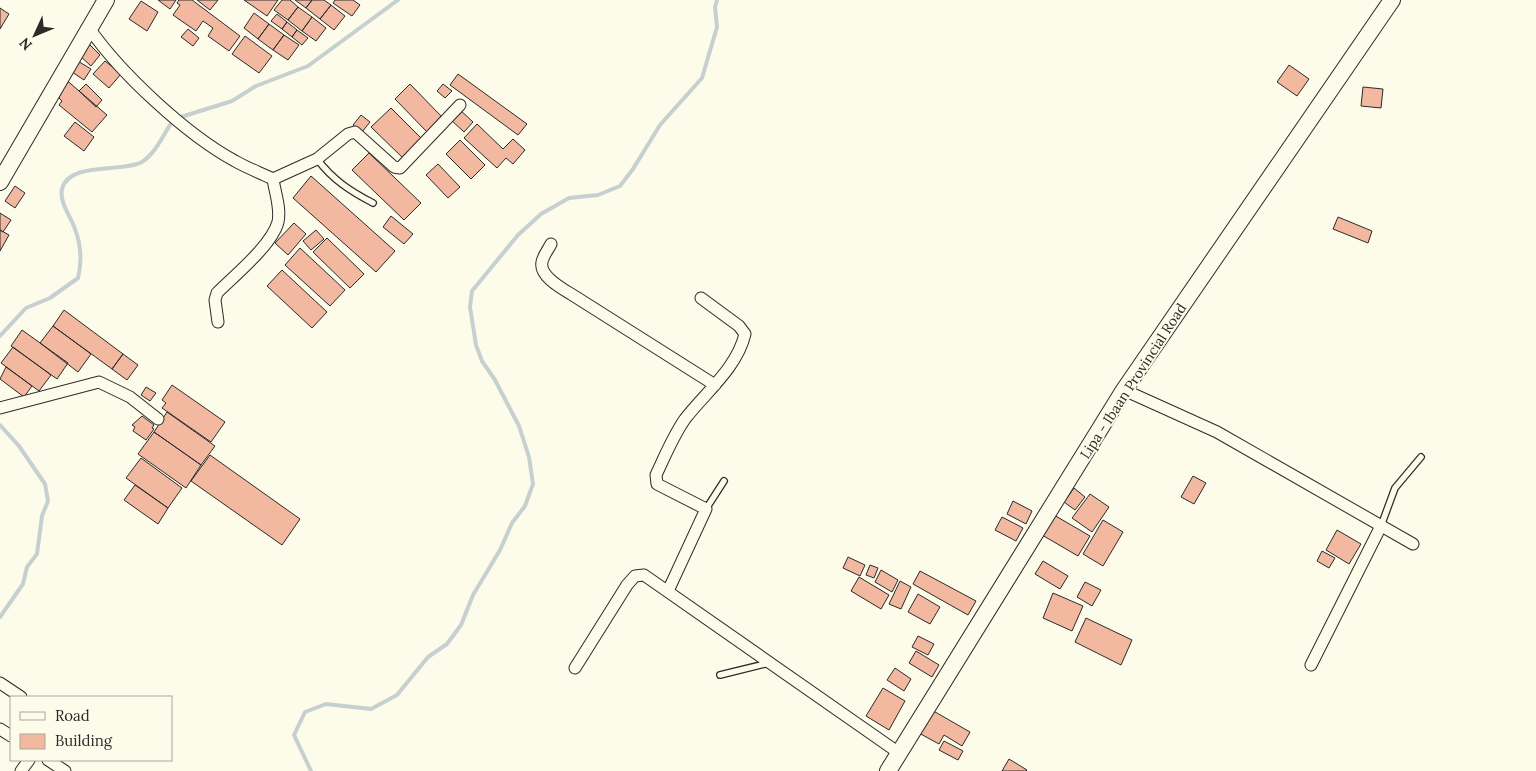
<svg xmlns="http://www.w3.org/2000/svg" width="1536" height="771" font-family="Lora,serif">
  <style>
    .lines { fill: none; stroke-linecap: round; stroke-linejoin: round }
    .stream { stroke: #c7d0d0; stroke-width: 4 }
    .building { fill: #f2b8a0; stroke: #2b2b2b }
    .lane-casing { stroke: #2b2b2b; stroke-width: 8 }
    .street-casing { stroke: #2b2b2b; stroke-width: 13 }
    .secondary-casing { stroke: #2b2b2b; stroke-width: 18 }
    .lane { stroke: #fdfbea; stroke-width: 5.5 }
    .street { stroke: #fdfbea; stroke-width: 11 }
    .secondary { stroke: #fdfbea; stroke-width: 16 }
    .labels { text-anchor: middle; stroke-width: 4; stroke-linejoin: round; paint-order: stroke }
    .street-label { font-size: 14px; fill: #2b2b2b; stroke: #fdfbea }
  </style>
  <rect width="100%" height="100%" fill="#fdfbea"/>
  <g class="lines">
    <path class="stream" d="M181 117 232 101 256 86 308 66 398 0
      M0 336 26 308 50 298 78 278C82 262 81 245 75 229 71 217 59 202 62 189 69 161 122 173 142 162 156 153 163 135 172 122
      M0 425 19 446 45 484 48 501 42 516 37 554 27 567 23 584 0 617
      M311 771 294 735 305 712 326 704 371 709 397 695 428 657 447 644 461 625 473 595 500 550 512 523 525 506 533 484 529 457 519 426 495 380 482 361 476 345 470 307 472 291 518 235 541 214 569 198 598 195 620 186 633 169 660 125 702 78 717 27 715 7 717 0"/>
  </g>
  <path class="building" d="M158 0H176L170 9Z
    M179 0H192L240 36 229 51 208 36 213 28 203 21 196 31 173 15 180 5 177 3Z
    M197 0H218L210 10Z
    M244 0H278L267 16Z
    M282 0H290L298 7 288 20 274 10Z
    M295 0H312L306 8Z
    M312 0H324L331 5 320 19 306 8Z
    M335 0H353L360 5 352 16 333 3Z
    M141 1 158 12 147 31 129 19Z
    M331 5 345 16 334 30 320 19Z
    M298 7 312 17 302 31 288 20Z
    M0 8 9 14 0 29Z
    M254 13 269 24 258 39 244 28Z
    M277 14 287 22 282 29 271 21Z
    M312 17 326 28 316 41 302 31Z
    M287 22 297 30 292 37 282 29Z
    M269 24 284 35 273 50 258 39Z
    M188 29 199 38 193 46 181 37Z
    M297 30 308 38 302 45 292 37Z
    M284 35 299 45 288 60 273 50Z
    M245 36 272 56 259 73 232 54Z
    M89 44 100 55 91 66 79 55Z
    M76 60 91 69 84 80 69 70Z
    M105 61 121 74 109 88 93 74Z
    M1289 65 1309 79 1297 96 1277 82Z
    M458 74 527 124 518 135 450 85Z
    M64 78 107 115 92 132 59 105 62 101 59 98Z
    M86 84 102 100 96 107 79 91Z
    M410 84 442 117 427 132 395 99Z
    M443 84 452 91 445 98 437 91Z
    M1363 87 1383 89 1381 108 1361 106Z
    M391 108 423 140 404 159 371 127Z
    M459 109 473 122 464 132 450 119Z
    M361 115 370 122 362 132 353 125Z
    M75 122 94 137 84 151 64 136Z
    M477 124 503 149 513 139 525 150 513 164 506 158 497 168 464 138Z
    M460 140 485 165 471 179 446 154Z
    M369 153 421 203 404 220 352 170Z
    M438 164 460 187 448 198 426 175Z
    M311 176 395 251 376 272 293 198Z
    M15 186 25 193 15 208 5 201Z
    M0 213 11 220 3 232 0 230Z
    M391 216 413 234 404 244 383 227Z
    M1338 217 1372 231 1368 243 1333 229Z
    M294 223 306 234 288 255 275 243Z
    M0 230 9 235 0 251Z
    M316 230 324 239 311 250 303 241Z
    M327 238 364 274 350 288 313 252Z
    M300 248 345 290 330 306 285 265Z
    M282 270 327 312 312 328 267 286Z
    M64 310 123 354 112 369 53 326Z
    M53 326 91 354 78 372 40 343Z
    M22 330 68 363 57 379 11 346Z
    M13 347 51 375 39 391 1 363Z
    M123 354 138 365 127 380 112 369Z
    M6 367 32 386 24 397 0 379Z
    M172 385 225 422 211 442 162 408 166 403 162 400Z
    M146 387 156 393 150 401 141 395Z
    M167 412 215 446 201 465 154 432Z
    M142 416 154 425 152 428 154 429 146 440 133 431 135 427 132 425Z
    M154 432 201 465 186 488 138 454Z
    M210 455 300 519 282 545 191 481Z
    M141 458 182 488 168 508 126 478Z
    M1193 476 1206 483 1194 504 1181 497Z
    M135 485 168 508 158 524 124 500Z
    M1074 488 1085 497 1075 510 1064 502Z
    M1090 494 1109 507 1092 532 1072 518Z
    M1013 501 1032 511 1026 524 1007 514Z
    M1054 515 1090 536 1078 556 1042 535Z
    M1002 517 1023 528 1016 541 995 530Z
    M1103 520 1123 532 1103 566 1083 554Z
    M1337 530 1361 544 1349 564 1326 550Z
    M1322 551 1335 558 1329 568 1317 561Z
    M848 557 865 565 860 576 843 568Z
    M1043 561 1068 576 1060 589 1035 574Z
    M870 565 878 568 874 578 866 575Z
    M881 570 898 580 892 592 875 582Z
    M920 571 976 601 968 615 913 584Z
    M859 577 889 595 881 609 851 591Z
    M900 581 911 587 901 609 889 604Z
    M1085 582 1101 590 1092 606 1077 597Z
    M1053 593 1083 606 1072 631 1043 618Z
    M918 594 940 607 930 624 908 612Z
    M1086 618 1132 640 1121 665 1075 642Z
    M918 636 934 644 928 655 912 647Z
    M916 651 939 665 932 677 909 663Z
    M895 668 911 679 904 691 887 680Z
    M883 688 905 701 889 730 866 716Z
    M930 709 970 732 962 746 944 735 939 744 917 732Z
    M944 741 963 751 958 760 939 750Z
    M1009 759 1027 770 1026 771H1002Z"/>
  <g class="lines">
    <g class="lane-casing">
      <path id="lane" d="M317 159C333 180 350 191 373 203
        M706 509 724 481
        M1381 526 1395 488 1421 457
        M720 675 769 663"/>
    </g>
    <g class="street-casing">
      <path id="street" d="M89 28C121 74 187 135 235 161 247 168 261 173 273 179
        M551 244C548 250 543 256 542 262 539 276 561 288 571 294L715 385
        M218 322 215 300 217 293C234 276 272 245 278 222 281 208 275 193 273 179L317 159 348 134 355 132 394 167 400 168 460 105
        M1124 390 1217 432 1413 544
        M0 408 99 382 130 397 158 419
        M668 591 706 509 657 484 656 475C665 456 673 436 685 419 705 393 737 368 745 334L739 326 701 298
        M1311 665 1381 526
        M575 668 627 585 635 576 644 575 899 753
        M0 683 21 697
        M0 729 11 736
        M48 760 65 771
        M21 771 29 760"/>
    </g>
    <g class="secondary-casing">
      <path id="secondary" d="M0 182 106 0
        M888 771 1124 390 1392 0"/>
    </g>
    <use href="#lane" class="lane"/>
    <use href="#street" class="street"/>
    <use href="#secondary" class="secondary"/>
  </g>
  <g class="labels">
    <g class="street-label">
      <text transform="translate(1133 381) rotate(-57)" y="5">Lipa - Ibaan Provincial Road</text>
    </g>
  </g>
  <rect x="10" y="696" width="162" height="65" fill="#fdfbea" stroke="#a9a89e"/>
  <rect x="20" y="712" width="25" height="8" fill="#fdfbea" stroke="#a9a89e"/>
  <text x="55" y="721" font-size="15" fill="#2b2b2b">Road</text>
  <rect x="20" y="734" width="25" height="15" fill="#f2b8a0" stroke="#a9a89e"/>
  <text x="55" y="746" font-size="15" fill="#2b2b2b">Building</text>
  <g transform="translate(35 35) rotate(226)" stroke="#fdfbea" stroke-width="4" paint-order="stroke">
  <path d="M0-4L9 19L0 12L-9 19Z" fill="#2b2b2b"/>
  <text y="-8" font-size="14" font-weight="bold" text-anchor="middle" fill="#2b2b2b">N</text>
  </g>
</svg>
